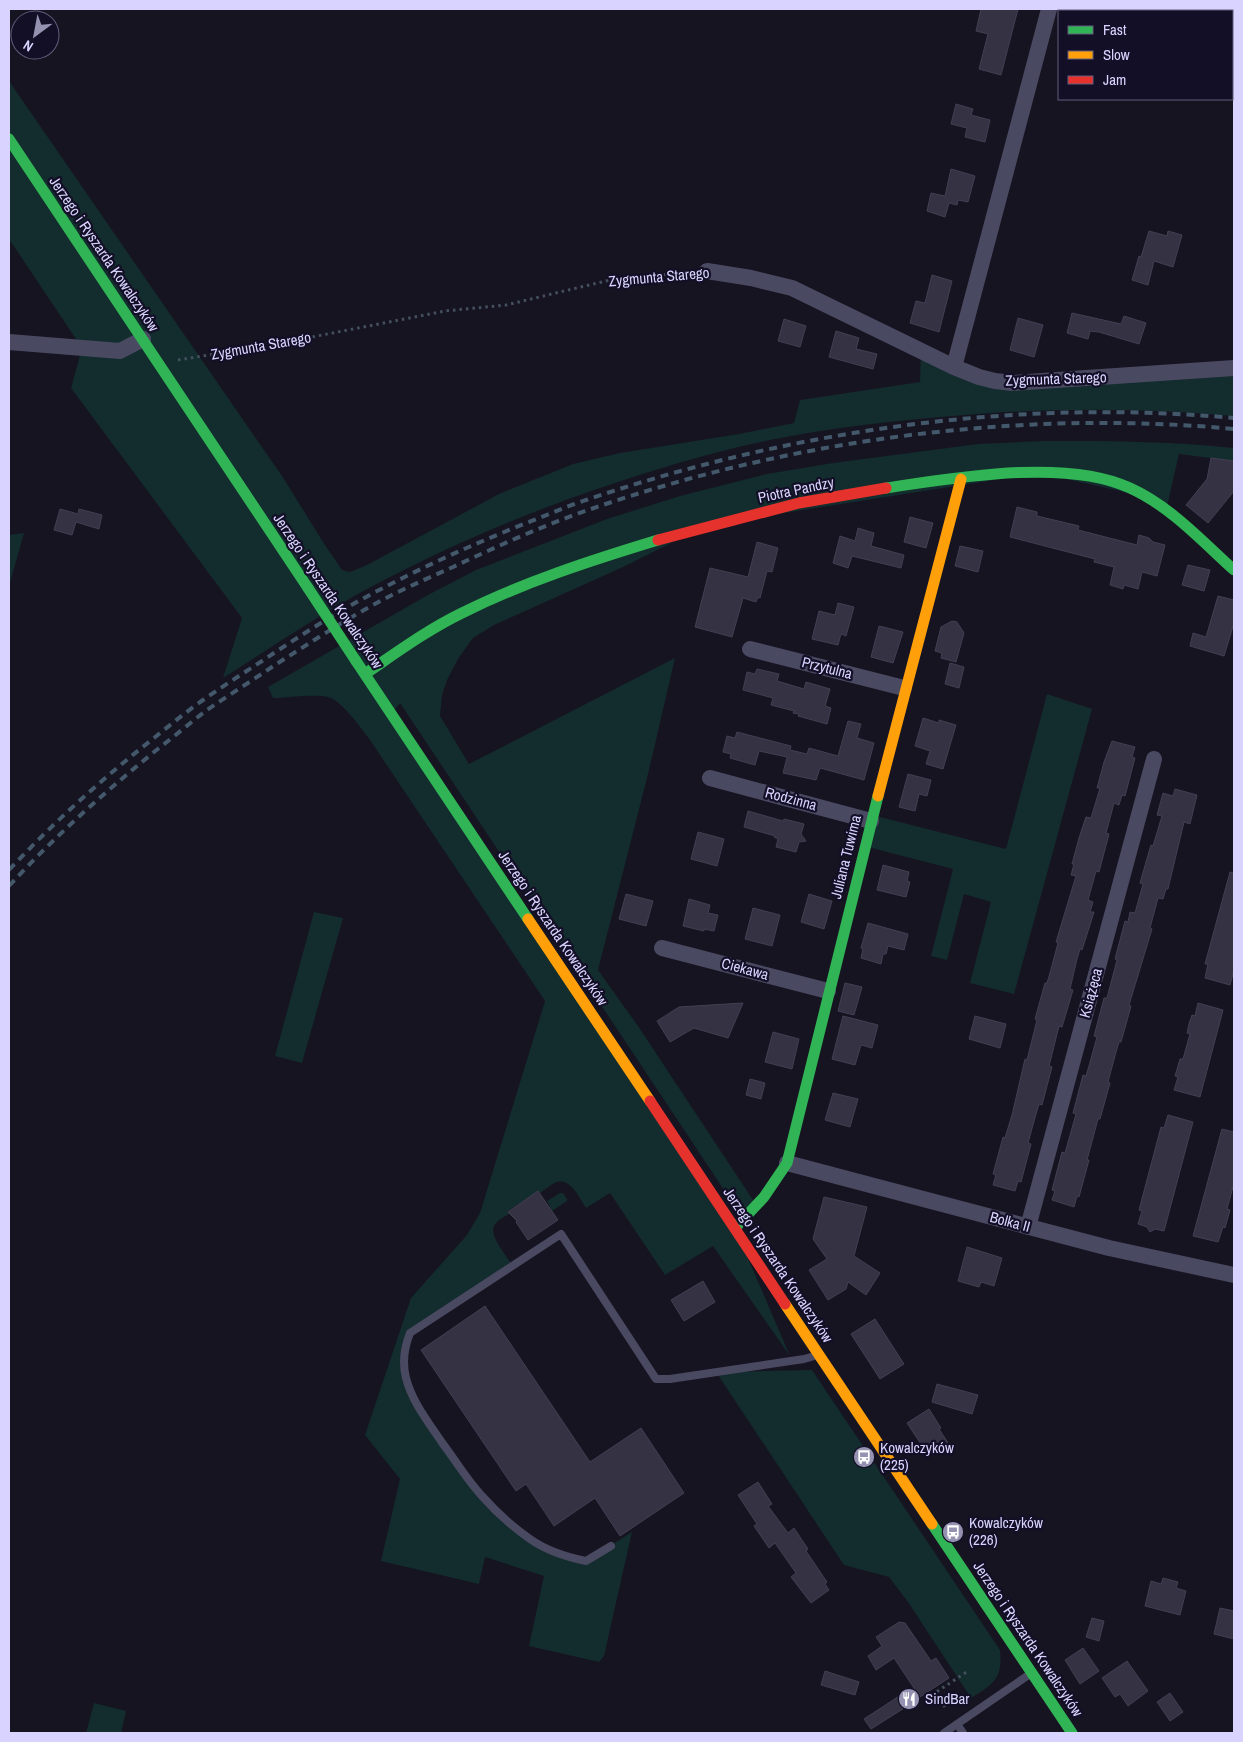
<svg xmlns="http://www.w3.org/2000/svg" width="1243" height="1742" font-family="'Archivo Narrow',sans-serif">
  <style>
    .green { fill: #132c2d }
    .building { fill: #343243; stroke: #433f54 }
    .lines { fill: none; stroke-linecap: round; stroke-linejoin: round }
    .path { stroke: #44505f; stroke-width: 3; stroke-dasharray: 2.5 4; stroke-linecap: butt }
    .lane { stroke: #4a4962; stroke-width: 8 }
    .street { stroke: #4a4962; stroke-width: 16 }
    .fast { stroke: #30b455; stroke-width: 11 }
    .slow { stroke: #ff9f0a; stroke-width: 11 }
    .jam { stroke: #e5322d; stroke-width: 11 }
    .rail { stroke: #43596b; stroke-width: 4; stroke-dasharray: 8 6; stroke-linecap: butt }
    .fast-bridge { stroke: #30b455; stroke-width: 11 }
    .labels { text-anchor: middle; stroke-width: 4.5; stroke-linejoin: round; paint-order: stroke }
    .street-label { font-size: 15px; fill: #d9d4ff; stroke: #130f26 }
    .poi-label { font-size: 15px; fill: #d9d4ff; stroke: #130f26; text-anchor: start }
  </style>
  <rect width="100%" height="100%" fill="#161421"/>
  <path class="green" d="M9 81 284 479 323 542 342 570 350 572 367 565 499 494 573 464 620 453 739 434 794 423 800 400 920 382 921 351 979 377 1234 368V416C1149 408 1063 408 977 414 913 419 849 425 786 437 747 444 709 454 672 465 567 496 466 536 369 588 319 615 272 647 223 678L242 618 71 388 82 348 9 239Z
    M1043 441C1107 441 1171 441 1234 448V461L1179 454 1166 511 1147 497 1039 473 707 525 623 567 494 625 473 638 458 659 447 680 442 695 440 716 469 764 675 658 649 770 598 970 638 1026 757 1206 744 1220 400 703 392 713 735 1228 790 1356 713 1246 665 1275 610 1193 586 1208C580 1199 571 1178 557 1182 551 1184 545 1190 540 1193L538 1191 508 1211 510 1213C505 1217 497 1220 494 1226 489 1236 507 1256 512 1265L410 1333 403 1359 414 1398 481 1495 532 1540 586 1561 632 1532 604 1656 599 1662 529 1646 544 1576 485 1557 479 1584 381 1561 400 1479 365 1435 411 1298 467 1235 480 1213 545 1001 370 740C361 728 344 704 331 698 320 693 286 698 273 698L268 687 426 596 476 570 607 519 680 496 767 474 833 463 978 444Z
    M24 533 9 586V535Z
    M1047 694 1092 709 1014 994 970 983 991 902 964 894 947 960 931 956 953 869 864 846 872 815 1006 849Z
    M314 912 343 918 302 1063 275 1056Z
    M560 1193H563L567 1199V1201L552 1211 548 1202H546Z
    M812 1370 1000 1650C1003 1678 994 1684 971 1698L908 1602 889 1577 844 1565 716 1372Z
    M94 1703 126 1711 121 1733H86Z"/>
  <path class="building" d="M981 9H1018L1001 75 979 69 988 34 976 31Z
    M956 104 973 109 971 115 990 120 985 142 965 137 967 128 951 124Z
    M951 169 975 176 968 202 958 200 957 205 949 203 945 217 927 211 931 193 945 196Z
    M1149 231 1167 236 1168 231 1182 235 1173 267 1154 261 1148 285 1132 280 1139 256 1141 257Z
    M932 275 952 281 939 332 910 323 916 301 925 303Z
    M1072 313 1121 324 1124 316 1146 323 1139 344 1099 332 1090 331 1088 339 1067 333Z
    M1018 318 1043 325 1034 357 1010 350Z
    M784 319 806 326 800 347 778 341Z
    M836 331 859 338 856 349 877 354 873 369 829 357Z
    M1211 458 1234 461V491L1208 523 1186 505 1207 479Z
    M1017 507 1037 512V516L1079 526 1078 530 1137 545 1139 535 1149 538 1153 542 1165 545 1157 576 1142 572 1138 589 1124 585 1123 589 1110 585 1114 567 1094 562 1095 559 1010 537Z
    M60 509 78 514 79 509 102 515 99 529 76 522 72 535 54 530Z
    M910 517 933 523 926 548 904 542Z
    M858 528 874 533 871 546 904 555 901 568 852 556 848 568 833 563 840 536 855 541Z
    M757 542 778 548 772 572 767 571 760 598 758 597 756 602 743 598 732 637 695 627 710 568 748 577Z
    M960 546 983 551 978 572 955 566Z
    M1188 565 1210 570 1204 591 1182 585Z
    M1218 596 1234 600V623L1224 656 1190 646 1193 633 1206 637Z
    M838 603 854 607 846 636 841 634 838 645 812 639 819 611 835 615Z
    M952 621 957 622 964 633 956 662 941 658 942 653 935 651 941 627Z
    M879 626 903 632 893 663 871 657Z
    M950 663 964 667 959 688 945 684Z
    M757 669 779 674 777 681 804 689 806 682 830 689 825 706 831 708 827 724 798 716 799 714 793 713 794 711 771 705 773 698 743 690 747 672 755 674Z
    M923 718 939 723V720L956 725 943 769 926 764 930 751 915 746Z
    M848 721 861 724 857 738 874 743 864 780 820 768 816 780 802 777 783 773 787 757 759 751 755 765 730 758 731 754 723 752 727 736 735 738 737 732 791 746 790 750 807 754 809 748 838 756Z
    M1112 741 1135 747 1132 757 1135 758 1125 796 1122 795 1119 805 1114 803 1106 833 1109 834 1099 872 1096 871 1088 900 1093 902 1090 912H1094L1082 950 1080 949 1077 959 1070 989 1073 990 1062 1027 1059 1026 1049 1066 1052 1067 1042 1105 1039 1104 1036 1114 1028 1143 1031 1144 1021 1182 1018 1181 1015 1191 993 1185 996 1175 993 1174 1003 1137 1005 1138 1012 1115 1025 1059 1027 1060 1037 1020 1035 1019 1045 983H1047L1050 973 1058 943 1056 942 1076 876 1071 875 1074 864H1072L1079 838 1086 817 1091 818 1100 788H1097L1104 762Z
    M908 774 931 780 927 796 919 794 915 811 899 807Z
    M1175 789 1197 795 1190 824 1184 822 1168 889H1166L1163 899 1158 898 1150 928 1152 929 1129 1005 1131 1006 1128 1017 1121 1042H1119L1116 1052 1108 1082 1110 1083 1100 1119H1098L1087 1160H1089L1079 1197 1077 1196 1074 1207 1052 1200 1055 1191 1052 1190 1062 1152 1065 1153 1076 1114 1073 1113 1083 1075 1086 1076 1089 1066 1097 1037 1094 1036 1104 998H1107L1117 960 1115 959 1125 921 1128 922 1130 912 1135 913 1143 884 1140 883 1146 862 1151 845 1153 846 1162 816 1157 815 1163 793 1173 796Z
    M748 811 783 821 784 819 804 824 801 834 806 841 799 842 796 852 776 847 778 839 774 837 775 836 744 827Z
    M698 832 724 839 717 866 691 859Z
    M883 865 909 872 907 881 910 882 906 897 877 890Z
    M1230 872 1234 873V970L1230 985 1205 978 1208 964H1205Z
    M626 894 653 901 646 926 619 919Z
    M809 894 832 901 824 929 801 922Z
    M689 899 710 905 708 913 718 915 714 931 704 929V931L683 926Z
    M753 908 780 915 772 946 745 939Z
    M868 923 908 934 904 950 888 946 886 954H883L881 964 861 958 863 949 861 948Z
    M845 983 862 987 854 1015 838 1011Z
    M743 1003 728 1038 694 1028 670 1042 657 1021 679 1007Z
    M1198 1003 1223 1010 1200 1097 1174 1090 1178 1077 1175 1076 1180 1059H1183L1190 1034 1187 1033 1189 1024 1192 1015 1195 1016Z
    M843 1016 878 1025 872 1048 861 1045 855 1065 832 1059Z
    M975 1016 1006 1024 1000 1048 969 1039Z
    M773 1032 799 1039 792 1069 765 1062Z
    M750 1079 765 1083 761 1099 746 1095Z
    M833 1093 858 1099 850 1127 825 1120Z
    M1168 1115 1193 1122 1164 1231 1155 1229 1150 1232 1147 1227 1138 1224 1142 1211 1139 1210 1161 1127 1164 1128Z
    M1222 1129 1234 1132V1183L1227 1209 1230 1210 1225 1228 1223 1227 1218 1242 1193 1236Z
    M538 1191 558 1220 528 1240 516 1222 517 1221 508 1212Z
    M824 1197 867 1207 854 1256 880 1273 866 1295 848 1282 846 1289 828 1300 809 1270 827 1259 813 1239Z
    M967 1247 1002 1258 994 1286 981 1282 979 1287 958 1281Z
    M703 1281 715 1302 684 1321 671 1300Z
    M485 1306 590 1462 641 1428 684 1493 620 1536 595 1498 554 1526 526 1484 516 1491 421 1350Z
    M875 1319 904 1364 880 1379 851 1334Z
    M937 1384 978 1395 972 1414 932 1402Z
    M929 1409 941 1428 939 1429 948 1443 929 1456 907 1423Z
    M758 1482 772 1504 768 1506 788 1533 794 1528 808 1549 806 1551 827 1582 825 1584 829 1590 811 1603 791 1577 796 1573 775 1543 769 1548 754 1526 757 1524 738 1495Z
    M1163 1578 1178 1582 1176 1588 1186 1591 1180 1615 1145 1606 1151 1581 1161 1584Z
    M1220 1608 1234 1611V1639L1214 1634Z
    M1092 1618 1104 1621 1099 1641 1086 1637Z
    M899 1622 905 1623 931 1661 936 1658 949 1678 920 1697 894 1658 876 1670 868 1656 882 1646 876 1637Z
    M1083 1648 1099 1671 1080 1684 1065 1660Z
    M1127 1661 1148 1691 1128 1706 1120 1694 1115 1697 1102 1678Z
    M825 1671 859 1682 855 1695 821 1685Z
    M910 1689 917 1700 871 1729 864 1719Z
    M1170 1693 1183 1712 1170 1721 1157 1702Z"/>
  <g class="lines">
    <path class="path" d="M178 360 276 344 445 311 506 305 610 280 691 272
      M945 1707 935 1693 968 1671"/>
    <path class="lane" d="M611 1546 586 1561C566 1557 547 1551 530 1539 513 1527 496 1512 482 1496 467 1480 456 1461 443 1444 429 1423 412 1402 406 1378 402 1362 404 1348 410 1333L561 1234 656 1379H670L804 1359 818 1355
      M957 1724 963 1733
      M944 1733 1030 1674"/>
    <path class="street" d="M1215 9 1217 11
      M1232 28 1234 31
      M707 271 751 278 792 288 954 367 979 377 995 381 1013 383 1234 368
      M9 342 120 351 143 339
      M954 367 1049 9
      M750 649 904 688
      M710 778 871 821
      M662 948 828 991
      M787 1163 1109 1248 1234 1275
      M1028 1227 1154 759"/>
    <path class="fast" d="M9 139 308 588
      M886 488C954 478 1066 458 1130 488 1170 506 1202 541 1234 570
      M356 661 528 919
      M365 674C396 653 427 630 462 613 524 582 592 560 658 540
      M735 1228 764 1197 787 1163 878 796
      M932 1524 1072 1733"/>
    <path class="slow" d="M878 796 961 479
      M528 919 650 1101
      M785 1304 932 1524"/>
    <path class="jam" d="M658 540 799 503 886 488
      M650 1101 785 1304"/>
    <path class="rail" d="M9 870C54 822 103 778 154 738 170 725 186 712 203 700 223 686 244 673 265 659 304 633 345 607 387 586 433 562 481 541 529 522 548 515 567 506 586 500 793 430 1016 398 1234 418
      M9 886C55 836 106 791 159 748 175 736 191 722 207 710 229 695 253 680 275 665 313 641 352 615 392 595 412 585 433 576 453 567 498 546 544 525 591 509 794 439 1021 409 1234 429"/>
    <path class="fast-bridge" d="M308 588 356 661"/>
  </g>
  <defs>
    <g id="bus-disc" transform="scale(1.125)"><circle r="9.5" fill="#9591b1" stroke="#130f26"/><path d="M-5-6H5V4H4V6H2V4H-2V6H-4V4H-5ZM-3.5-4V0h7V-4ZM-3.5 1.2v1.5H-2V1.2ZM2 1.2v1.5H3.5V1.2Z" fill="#fff"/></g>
    <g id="restaurant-disc" transform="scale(1.125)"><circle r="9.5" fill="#9591b1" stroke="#130f26"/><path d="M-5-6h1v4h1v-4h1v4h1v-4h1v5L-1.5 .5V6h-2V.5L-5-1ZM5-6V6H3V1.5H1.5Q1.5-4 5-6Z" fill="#fff"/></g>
  </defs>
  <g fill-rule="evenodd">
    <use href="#bus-disc" x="864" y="1457"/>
    <use href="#bus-disc" x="953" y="1532"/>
    <use href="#restaurant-disc" x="909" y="1699"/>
  </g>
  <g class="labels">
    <g class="street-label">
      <text transform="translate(104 254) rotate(56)" y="5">Jerzego i Ryszarda Kowalczyków</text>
      <text transform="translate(659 277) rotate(-5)" y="5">Zygmunta Starego</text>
      <text transform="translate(261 346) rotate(-10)" y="5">Zygmunta Starego</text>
      <text transform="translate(1056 379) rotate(-2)" y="5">Zygmunta Starego</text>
      <text transform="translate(796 490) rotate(-12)" y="5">Piotra Pandzy</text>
      <text transform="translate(328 591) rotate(56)" y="5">Jerzego i Ryszarda Kowalczyków</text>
      <text transform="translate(827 668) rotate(14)" y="5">Przytulna</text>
      <text transform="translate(791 799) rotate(15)" y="5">Rodzinna</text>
      <text transform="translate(846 857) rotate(-76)" y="5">Juliana Tuwima</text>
      <text transform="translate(553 928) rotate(56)" y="5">Jerzego i Ryszarda Kowalczyków</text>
      <text transform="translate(745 969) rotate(15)" y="5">Ciekawa</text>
      <text transform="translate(1091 993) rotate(-75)" y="5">Książęca</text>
      <text transform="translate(1010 1222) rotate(15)" y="5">Bolka II</text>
      <text transform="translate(778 1265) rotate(56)" y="5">Jerzego i Ryszarda Kowalczyków</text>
      <text transform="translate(1028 1639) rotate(56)" y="5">Jerzego i Ryszarda Kowalczyków</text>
    </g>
    <g class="poi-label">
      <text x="880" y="1453">Kowalczyków<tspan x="880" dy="17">(225)</tspan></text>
      <text x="969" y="1528">Kowalczyków<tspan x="969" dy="17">(226)</tspan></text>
      <text x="925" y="1704">SindBar</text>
    </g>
  </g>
  <rect width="1243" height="1742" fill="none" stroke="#d9d4ff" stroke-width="20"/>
  <rect x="1058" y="10" width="175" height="90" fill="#130f26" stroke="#625e7d"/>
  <rect x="1068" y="26" width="25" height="8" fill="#30b455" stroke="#625e7d"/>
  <text x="1103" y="35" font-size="15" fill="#d9d4ff">Fast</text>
  <rect x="1068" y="51" width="25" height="8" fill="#ff9f0a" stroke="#625e7d"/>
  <text x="1103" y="60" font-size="15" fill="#d9d4ff">Slow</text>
  <rect x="1068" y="76" width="25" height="8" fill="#e5322d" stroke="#625e7d"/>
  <text x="1103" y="85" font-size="15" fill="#d9d4ff">Jam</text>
  <g transform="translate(35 35) rotate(212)"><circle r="24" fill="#130f26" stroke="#625e7d"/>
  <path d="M0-4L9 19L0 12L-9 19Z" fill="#9591b1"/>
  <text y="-8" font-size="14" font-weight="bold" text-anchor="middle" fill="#d9d4ff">N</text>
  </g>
</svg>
